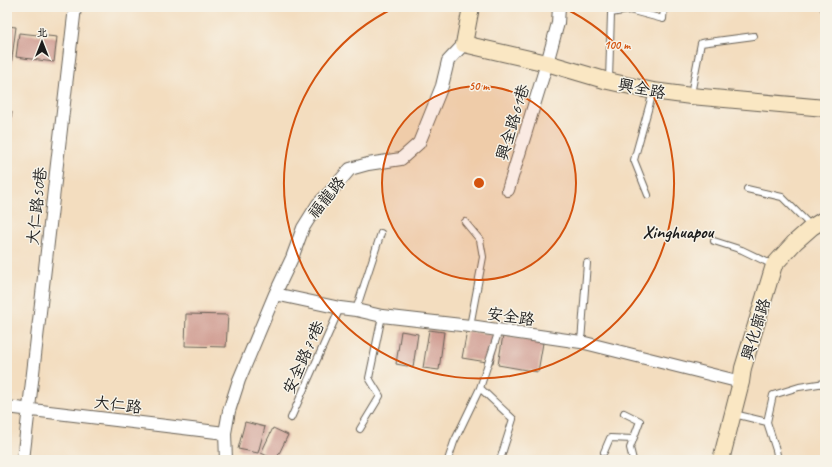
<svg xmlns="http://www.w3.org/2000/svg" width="832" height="467" font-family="Caveat,'LXGW WenKai TC',sans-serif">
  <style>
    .building { fill: #cf9a8f }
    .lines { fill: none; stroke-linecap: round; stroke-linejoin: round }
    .lane-casing { stroke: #676055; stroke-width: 8 }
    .street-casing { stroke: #676055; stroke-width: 14 }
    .secondary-casing { stroke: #676055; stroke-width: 18 }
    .lane { stroke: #fff; stroke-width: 6 }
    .street { stroke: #fff; stroke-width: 12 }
    .secondary { stroke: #fae7c3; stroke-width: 16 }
    .ring { fill: none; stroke: #d4530e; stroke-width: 2 }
    .labels { text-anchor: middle; stroke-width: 3; stroke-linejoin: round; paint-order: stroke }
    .street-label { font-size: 16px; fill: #1c1c1c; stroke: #f7f3e8 }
    .quarter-label { font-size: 18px; font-weight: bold; fill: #1c1c1c; stroke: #f7f3e8 }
    .centre { fill: #d4530e; stroke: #f7f3e8; stroke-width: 2 }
    .ring-label { font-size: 12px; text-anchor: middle; font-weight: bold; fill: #d4530e; stroke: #f7f3e8; stroke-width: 3; stroke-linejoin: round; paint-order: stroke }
  </style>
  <rect width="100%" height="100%" fill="#f7f3e8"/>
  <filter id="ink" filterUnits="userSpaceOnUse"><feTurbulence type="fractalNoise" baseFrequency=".025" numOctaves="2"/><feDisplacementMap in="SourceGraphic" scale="8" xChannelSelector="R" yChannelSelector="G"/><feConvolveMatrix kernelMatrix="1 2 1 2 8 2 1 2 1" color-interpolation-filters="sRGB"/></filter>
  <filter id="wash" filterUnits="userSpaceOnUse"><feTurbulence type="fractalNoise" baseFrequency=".012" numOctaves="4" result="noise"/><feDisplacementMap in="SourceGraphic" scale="16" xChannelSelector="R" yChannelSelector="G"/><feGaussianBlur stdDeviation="0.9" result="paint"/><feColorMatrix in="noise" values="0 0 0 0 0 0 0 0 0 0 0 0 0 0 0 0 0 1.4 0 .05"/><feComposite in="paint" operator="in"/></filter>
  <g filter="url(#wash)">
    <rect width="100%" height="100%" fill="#f3ddbf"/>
    <g id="blocks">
      <path class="building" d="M7 26 16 27 11 66 7 65Z
        M19 33 57 37 54 62 16 57Z
        M7 111 12 112 8 142H7Z
        M186 314 228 315 226 347 185 346Z
        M429 330 444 332 439 370 423 368Z
        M401 331 418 334 413 367 396 364Z
        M467 331 498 336 493 363 462 358Z
        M503 335 543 343 538 372 498 365Z
        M245 422 265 427 258 453 238 449Z
        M273 428 288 435 276 460 261 453Z"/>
    </g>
  </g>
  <g filter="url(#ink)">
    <use href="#blocks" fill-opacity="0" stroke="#676055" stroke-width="1"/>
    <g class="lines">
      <g class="lane-casing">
        <path id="lane" d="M823 7 825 11
          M609 80 611 13 629 10 663 19 664 7
          M691 94 701 43 754 36
          M747 189 782 197 812 227
          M648 195 634 160 653 92
          M465 222 480 240 483 257 470 326
          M714 241 742 250 773 265
          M356 310 381 233
          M581 342 587 263
          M480 388 513 419 500 460
          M624 413 640 421 630 448 633 460
          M734 414 767 422 776 450 778 460
          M291 418 340 308
          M767 422 773 395 799 387 825 383
          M360 429 380 396 369 378 382 316
          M604 452 610 438 633 439
          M448 460 454 442 480 388 499 330"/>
      </g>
      <g class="street-casing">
        <path id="street" d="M508 190 547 63 558 23 559 7
          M275 294 340 308 356 310 382 316 470 326 581 342 741 382
          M7 407 225 433
          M23 460 75 7
          M226 460 225 433 229 411 239 380 275 294 292 258 303 228 318 204 332 190 350 169 368 164 401 159 419 143 442 86 448 61 464 44"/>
      </g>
      <g class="secondary-casing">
        <path id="secondary" d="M471 7 464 44 547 63 608 81 653 91 691 96 825 108
          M721 460 741 382 743 368 774 265 795 242 812 227 825 219"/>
      </g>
      <use href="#lane" class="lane"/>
      <use href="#street" class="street"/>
      <use href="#secondary" class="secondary"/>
    </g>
  </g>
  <circle cx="479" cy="183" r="97" fill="#d4530e" fill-opacity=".12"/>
  <g class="ring">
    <circle cx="479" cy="183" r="97"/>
    <path d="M564 8A195 195 0 1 1 394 8"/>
  </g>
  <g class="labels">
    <g class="street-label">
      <text transform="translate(642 88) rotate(11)" y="6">興全路</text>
      <text transform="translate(512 122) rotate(-73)" y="6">興全路61巷</text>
      <text transform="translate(326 197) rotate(-51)" y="6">福龍路</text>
      <text transform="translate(36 206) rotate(-84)" y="6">大仁路50巷</text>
      <text transform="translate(511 316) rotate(8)" y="6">安全路</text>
      <text transform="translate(755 329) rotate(-73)" y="6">興化廍路</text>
      <text transform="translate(303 357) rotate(-66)" y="6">安全路79巷</text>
      <text transform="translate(118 404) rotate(7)" y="6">大仁路</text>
    </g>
    <g class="quarter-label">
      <text x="678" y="238">Xinghuapou</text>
    </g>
  </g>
  <circle cx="479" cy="183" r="6" class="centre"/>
  <g class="ring-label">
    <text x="617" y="49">100 m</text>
    <text x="479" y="90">50 m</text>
  </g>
  <rect width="832" height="467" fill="none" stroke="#f7f3e8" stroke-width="24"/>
  <g transform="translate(42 42)" stroke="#f7f3e8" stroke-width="3" paint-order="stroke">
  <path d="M0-3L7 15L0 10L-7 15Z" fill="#1c1c1c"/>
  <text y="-6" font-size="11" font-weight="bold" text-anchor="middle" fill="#1c1c1c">北</text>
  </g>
</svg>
